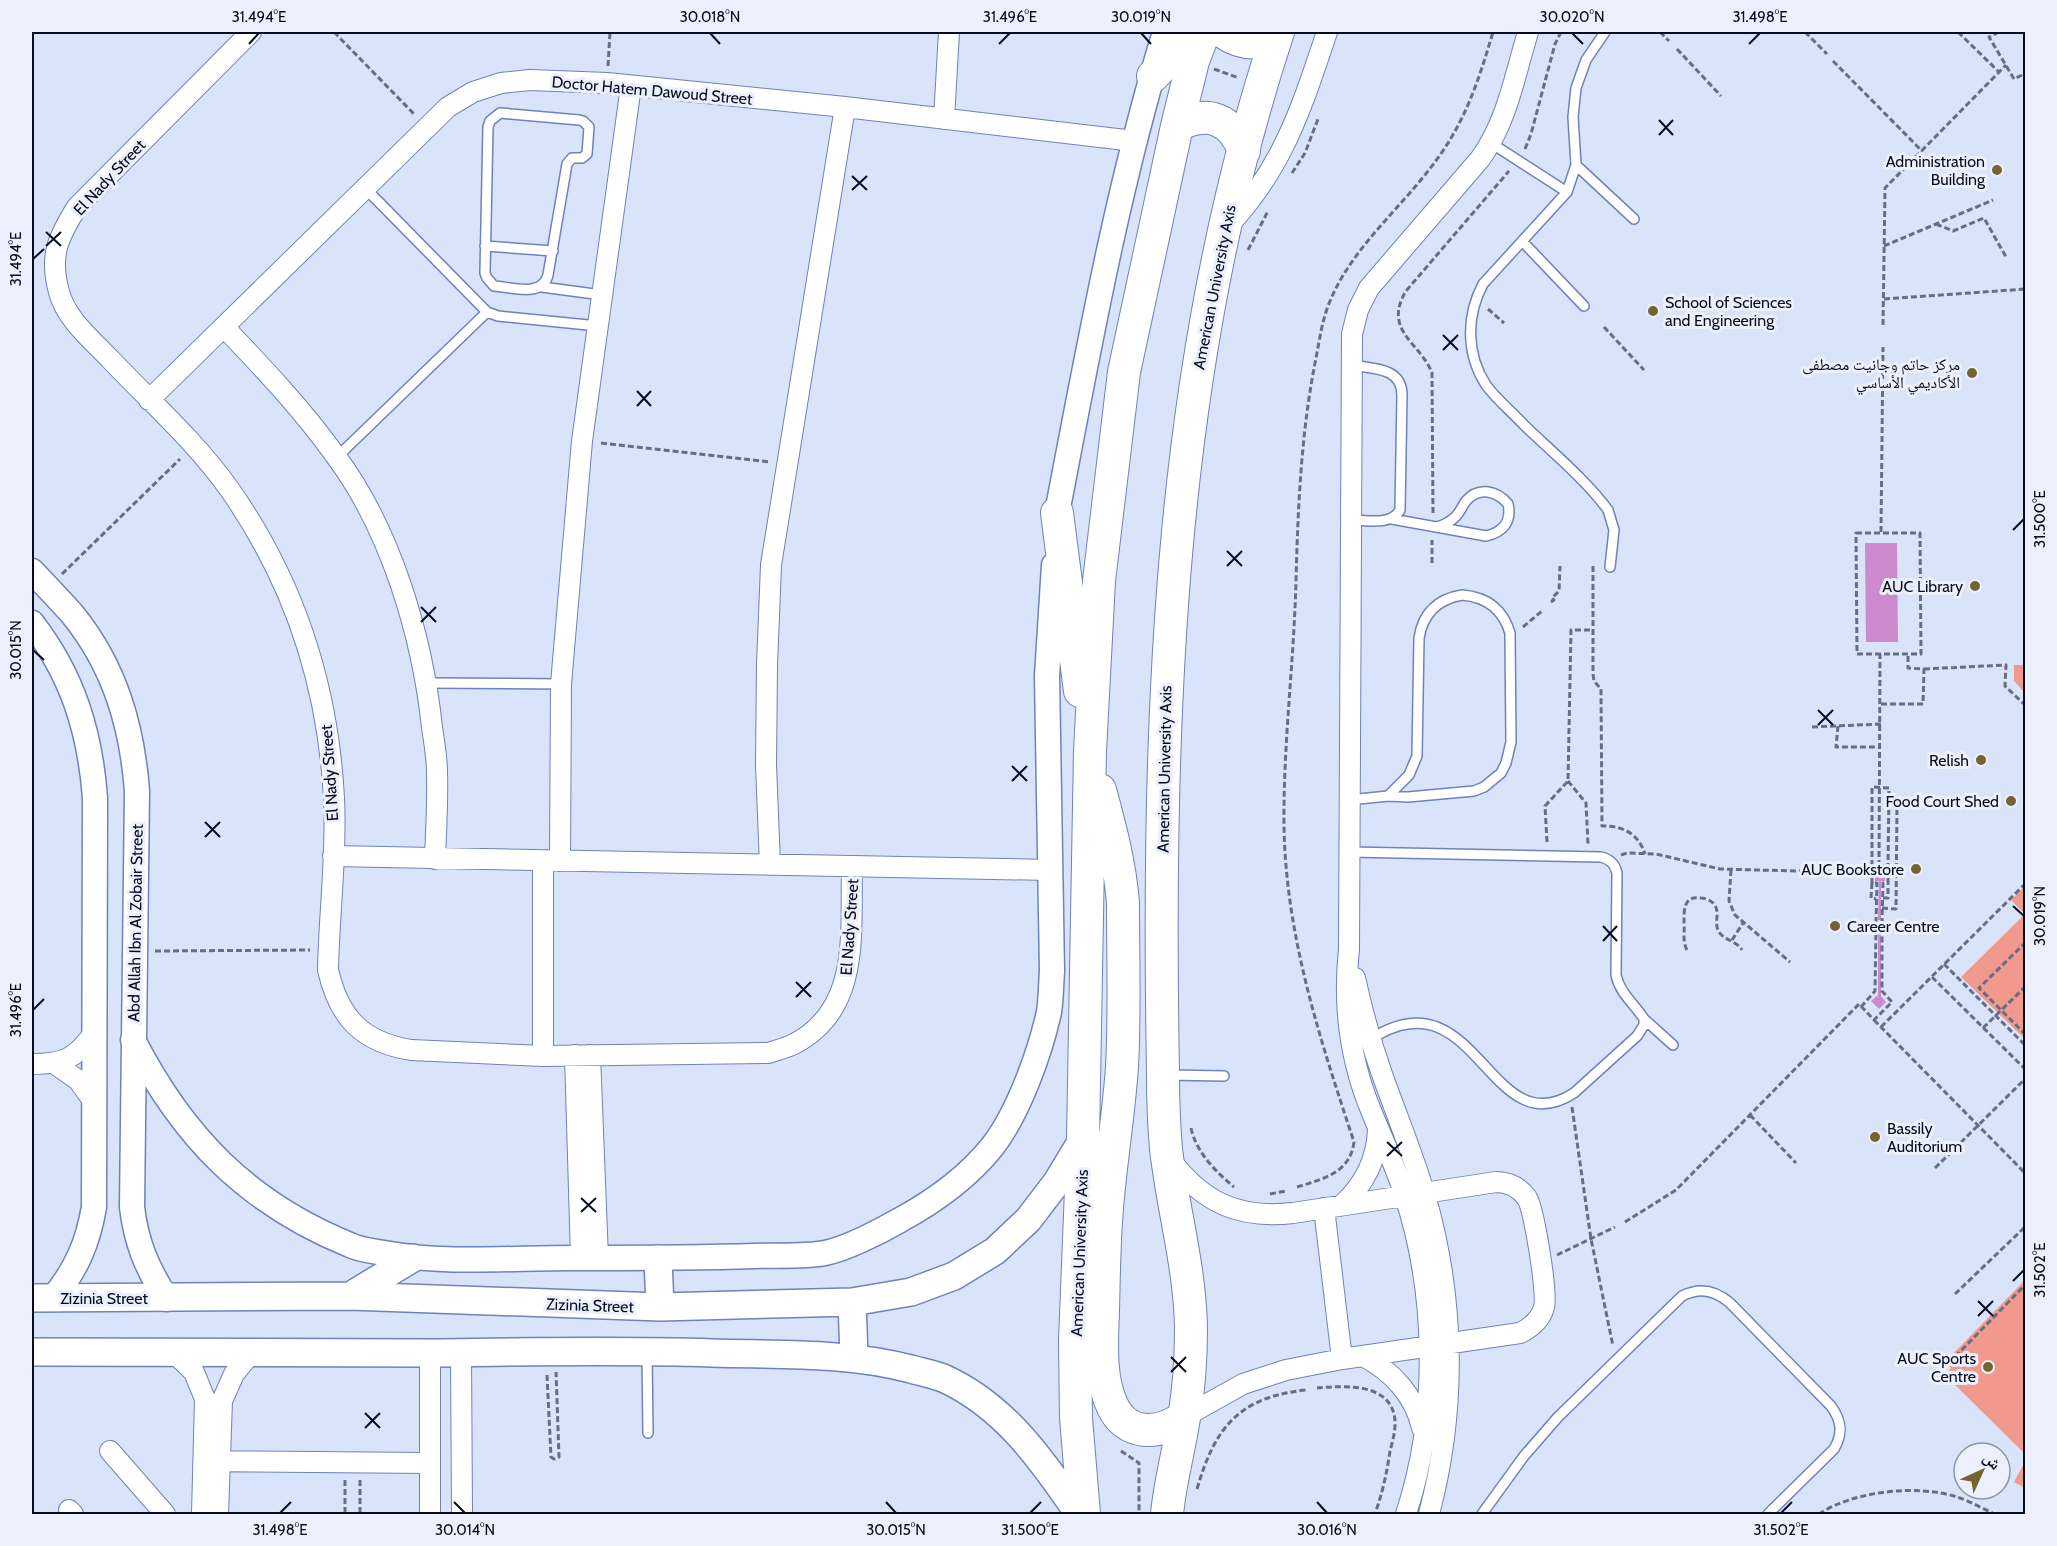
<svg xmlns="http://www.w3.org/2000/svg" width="2057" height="1546" font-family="Cabin,'Noto Naskh Arabic',sans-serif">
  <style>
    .green { fill: #f2998e }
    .water { fill: #cd8acc }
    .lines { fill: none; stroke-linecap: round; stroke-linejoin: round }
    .service-casing { stroke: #6e83b9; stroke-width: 12 }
    .minor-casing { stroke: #6e83b9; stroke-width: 22 }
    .tertiary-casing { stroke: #6e83b9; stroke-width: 27 }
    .secondary-casing { stroke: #6e83b9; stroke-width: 30 }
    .primary-casing { stroke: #6e83b9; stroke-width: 34 }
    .path { stroke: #666e83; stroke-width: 3; stroke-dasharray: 6 3; stroke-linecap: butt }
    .service { stroke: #fff; stroke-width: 9 }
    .minor { stroke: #fff; stroke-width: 20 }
    .tertiary { stroke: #fff; stroke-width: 24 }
    .secondary { stroke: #fff; stroke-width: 27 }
    .primary { stroke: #fff; stroke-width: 32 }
    .ticks { fill: none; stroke: #070d21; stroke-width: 2 }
    .poi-dot { fill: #776331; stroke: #ebf0fc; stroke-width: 2 }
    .labels { text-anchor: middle; stroke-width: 6; stroke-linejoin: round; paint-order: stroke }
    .street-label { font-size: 16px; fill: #070d21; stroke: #ebf0fc }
    .poi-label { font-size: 16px; fill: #070d21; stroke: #ebf0fc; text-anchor: end }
    .neatline { fill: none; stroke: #070d21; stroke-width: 2 }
    .ticks-label { font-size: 15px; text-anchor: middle; fill: #070d21 }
  </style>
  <rect width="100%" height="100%" fill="#d9e3fa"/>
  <path class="green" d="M2014 665H2025V693L2014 681Z
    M2025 886V1039L1961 977 2025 914 2011 900Z
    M2025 1280V1454L1945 1375 1951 1368 1945 1362Z
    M2025 1462V1488L2014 1482Z"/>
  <path class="water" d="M1865 543H1897L1898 642H1866Z
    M1875 869 1885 870V881H1881V920H1878L1879 881H1875Z
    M1878 933H1881V996L1886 1002 1879 1009 1871 1001 1878 995Z"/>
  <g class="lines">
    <g class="service-casing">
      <path id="service" d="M1605 32 1586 60 1576 88 1573 117 1576 165 1567 192 1483 284C1466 316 1466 354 1486 385 1497 400 1512 412 1524 425 1551 451 1586 480 1608 510L1614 530 1610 567
        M500 113 579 120 583 121 589 127 587 154 582 158H572L567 164 548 275C542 298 512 287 494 286L487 278 485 273 488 127 490 121Z
        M1491 143 1567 192
        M1576 165 1634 219
        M365 188 487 312 498 316 598 326
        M1522 241 1584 306
        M485 246 553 251
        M542 287 602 295
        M1352 365C1373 369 1402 367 1402 395L1400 510C1391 526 1367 520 1352 520
        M337 457 487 312
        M1392 519 1486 536C1503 532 1512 522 1508 504 1497 491 1479 486 1466 501 1462 506 1460 513 1455 517 1450 522 1444 525 1437 527
        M1462 595C1487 597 1503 609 1510 633L1511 742 1506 763 1501 773 1484 787 1474 791 1408 797 1388 796 1409 775 1417 756 1419 638C1423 613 1438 599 1462 595Z
        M427 683 561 684
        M1349 800 1388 796
        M1349 852 1601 857C1610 859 1615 864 1617 873L1616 975C1620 994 1634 1003 1644 1019V1025L1637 1036 1574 1093C1489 1148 1477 971 1371 1039
        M1644 1019 1673 1045
        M1168 1075 1224 1076
        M647 1353 648 1433
        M1482 1514 1524 1456 1558 1417 1682 1296C1700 1287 1715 1290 1730 1303L1831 1406C1842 1421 1843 1434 1834 1449L1768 1514"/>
    </g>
    <g class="minor-casing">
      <path id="minor" d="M251 32 77 207C58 237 49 256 59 292 66 319 92 340 111 360 151 402 196 442 230 490 295 583 328 685 334 798 337 855 329 913 328 970 339 1018 362 1042 411 1050L543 1056 768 1053C777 1050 786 1048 794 1044 862 1009 850 931 852 867
        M944 119 949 32
        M1229 225C1284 166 1302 106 1327 32
        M225 328C264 369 302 409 335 455 391 530 422 635 432 727 434 742 437 757 437 772 438 801 436 830 435 859
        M149 400 448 107 473 92 501 83 530 80 607 83 845 107 1134 141
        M333 856 1050 870
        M543 861V1056
        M560 861 561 684 582 441 631 86
        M770 865 766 765 767 665 771 565 845 107
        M1355 978C1362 1010 1371 1043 1382 1074 1396 1114 1413 1154 1425 1195 1455 1299 1457 1409 1429 1514
        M575 1055 581 1258
        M590 1055 598 1259
        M32 1064C64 1064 75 1059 94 1033
        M55 1064 78 1080 94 1102
        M1170 1159C1203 1203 1239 1219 1293 1213L1496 1182C1508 1182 1519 1187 1527 1198 1534 1210 1548 1294 1544 1307 1541 1319 1532 1327 1520 1333L1342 1359 1286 1370 1243 1384 1184 1417
        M1342 1205C1365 1184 1377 1160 1378 1129
        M1324 1208 1342 1359
        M461 1352 462 1514
        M174 1353 194 1372 205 1399 202 1514
        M430 1353V1514
        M1363 1356C1392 1371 1415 1396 1422 1428
        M110 1451 165 1514
        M204 1461 430 1463
        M69 1510 73 1514
        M218 1514 222 1401 234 1374 251 1353
        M1406 1514C1439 1413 1437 1294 1404 1193 1395 1165 1383 1140 1372 1113 1350 1061 1343 1005 1349 949L1352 334 1358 310 1369 288 1480 159C1507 122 1515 75 1528 32"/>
    </g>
    <g class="tertiary-casing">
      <path id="tertiary" d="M1056 530 1057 513C1088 352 1117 189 1165 32
        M32 571C46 586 60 600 73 615 115 667 132 726 137 791L132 1207C136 1242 147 1269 167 1299
        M32 623C73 676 90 732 95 798L94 1207C88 1243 76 1270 53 1298
        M133 1040C183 1137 247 1203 350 1245 360 1250 373 1251 384 1253 444 1264 511 1258 572 1258 633 1258 693 1258 754 1256 775 1255 805 1257 825 1253 846 1249 881 1231 900 1220 935 1201 967 1178 992 1147 1018 1114 1040 1053 1049 1012 1051 999 1051 984 1052 971L1047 676 1054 565"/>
    </g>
    <g class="secondary-casing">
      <path id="secondary" d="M658 1259 660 1307
        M350 1296 413 1258
        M32 1298 350 1296 660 1307 852 1302 911 1292 954 1276 995 1251 1028 1220 1057 1182 1083 1139
        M852 1302 854 1357
        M32 1352C163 1353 295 1353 427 1353 522 1352 617 1350 712 1353 778 1355 846 1352 911 1369 921 1372 933 1374 943 1378 1004 1405 1043 1461 1079 1514"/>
    </g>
    <g class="primary-casing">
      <path id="primary" d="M1223 32C1240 44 1256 46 1276 38
        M1153 76 1194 32
        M1177 126C1207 109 1232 119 1244 151
        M1057 513 1080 691
        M1100 790C1110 827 1120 864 1123 903 1123 958 1125 1012 1122 1067 1119 1110 1112 1154 1108 1197 1104 1235 1104 1273 1103 1311 1102 1341 1099 1377 1112 1405 1126 1437 1159 1435 1184 1417
        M1084 1514 1076 1418 1075 1341 1083 1139 1090 751 1099 581 1124 372 1177 126 1193 61 1204 32
        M1167 1514C1170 1482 1179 1450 1184 1418 1189 1389 1191 1358 1191 1328 1190 1267 1173 1210 1166 1149 1164 1125 1163 1099 1163 1074 1157 724 1167 367 1278 32"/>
    </g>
    <path class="path" d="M334 32 414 114
      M1660 32 1669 41
      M1805 32 1827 54
      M1958 32 1999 72
      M1999 32 1989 37 2014 79 2026 73
      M1677 49 1721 96
      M1833 61 1922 151
      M608 66 610 32
      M1214 69 1239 78
      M1525 149 1531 134 1555 44 1561 32
      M1292 173 1305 153 1318 119
      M1936 224 1953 231 1984 218 2006 257
      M1884 246 1993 200
      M1248 250 1268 211
      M1884 299 2026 289
      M1488 309 1504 323
      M1883 325 1885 188 2006 65
      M1604 327 1644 370
      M601 443 771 462
      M1433 513 1432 373C1421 343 1382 331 1406 291L1509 171
      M1881 532 1883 347
      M1856 533H1920L1921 654H1857Z
      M1432 563V540
      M1593 566V674L1594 681 1601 689 1602 826C1623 826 1638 833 1645 854
      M62 574 180 459
      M1551 602 1554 600 1552 598 1559 591 1560 566
      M1523 627 1542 611
      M1924 669 2006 665 2005 686 2026 706
      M1881 704H1923L1924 669 1908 668V654
      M1838 726 1836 747H1881
      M1812 727 1881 724
      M1568 781 1586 803 1588 844
      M1547 842 1545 806 1568 781 1571 630H1592
      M1621 855 1627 853 1656 854 1720 869 1872 873
      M1872 866V787L1889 788 1888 866
      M1879 866 1880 654
      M1731 870 1729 901 1735 915 1790 962
      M1872 883 1871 898 1876 899
      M1883 898H1888V884
      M1882 908 1896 909 1897 807
      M1876 923 1877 883H1872V866H1888V883H1883L1882 923
      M1732 940 1743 923
      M2026 942 1979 988 2024 1033 2026 1032
      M1687 950C1682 940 1685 934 1684 923 1684 911 1683 895 1701 898 1705 898 1710 900 1713 903 1721 911 1714 921 1718 930 1722 940 1736 940 1742 950
      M155 951 310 950
      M1944 964 2026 1046
      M1932 977 2026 1070
      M1861 1007 1875 991 1876 930
      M1874 1020 2026 1174
      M1881 1027 2026 883
      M1983 1028 2026 986
      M1572 1107 1591 1239 1613 1346
      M1750 1115 1796 1163
      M1191 1128C1196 1152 1216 1172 1234 1187
      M1935 1168 2026 1078
      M1297 1187C1323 1179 1350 1173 1354 1142 1320 1039 1286 937 1284 827 1283 745 1294 663 1296 580 1298 507 1301 435 1315 363 1319 344 1321 325 1328 306 1351 246 1404 207 1440 155 1467 117 1480 76 1493 32
      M1270 1194 1286 1191
      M1625 1222 1676 1190 1859 1004 1874 1020 1892 1002 1882 991V930
      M1557 1255 1615 1227
      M1955 1294 2026 1226
      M1949 1363 2026 1284
      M547 1375 551 1457 554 1459 559 1457 556 1372
      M1317 1388C1341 1386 1386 1382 1394 1414 1397 1426 1393 1440 1390 1451 1387 1473 1382 1494 1375 1514
      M1121 1451 1139 1463V1514
      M345 1480V1514
      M360 1480V1514
      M1197 1489C1215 1427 1239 1397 1306 1390
      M1819 1514C1854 1491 1917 1484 1957 1497 1970 1501 1983 1509 1995 1514"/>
    <use href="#service" class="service"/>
    <use href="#minor" class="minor"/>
    <use href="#tertiary" class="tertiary"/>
    <use href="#secondary" class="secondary"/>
    <use href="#primary" class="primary"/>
  </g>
  <path class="ticks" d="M710 33 720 44M1141 33 1151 44M1572 33 1583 44M249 44 259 33M999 44 1010 33M1749 44 1760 33M1659 120 1673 135M1659 135 1673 120M852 176 867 190M852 190 867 176M46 232 61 246M46 246 61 232M33 259 44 249M1443 335 1458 350M1443 350 1458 335M637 391 651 406M637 406 651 391M2013 530 2024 519M1227 551 1242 566M1227 566 1242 551M421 607 436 622M421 622 436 607M33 650 44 660M1818 710 1833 725M1818 725 1833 710M1012 766 1027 781M1012 781 1027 766M205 822 220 837M205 837 220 822M2013 906 2024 916M1603 926 1617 941M1603 941 1617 926M796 982 811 997M796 997 811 982M33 1010 44 999M1387 1142 1402 1156M1387 1156 1402 1142M581 1198 596 1212M581 1212 596 1198M2013 1281 2024 1270M1978 1301 1993 1316M1978 1316 1993 1301M1171 1357 1186 1372M1171 1372 1186 1357M365 1413 380 1428M365 1428 380 1413M454 1502 465 1513M886 1502 896 1513M1317 1502 1327 1513M280 1513 291 1502M1030 1513 1041 1502M1781 1513 1792 1502"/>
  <g class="poi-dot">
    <circle cx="1997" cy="170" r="6"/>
    <circle cx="1653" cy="311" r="6"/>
    <circle cx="1972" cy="373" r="6"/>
    <circle cx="1975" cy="586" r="6"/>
    <circle cx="1981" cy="760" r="6"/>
    <circle cx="2011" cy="801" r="6"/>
    <circle cx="1916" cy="869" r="6"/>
    <circle cx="1835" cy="926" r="6"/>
    <circle cx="1875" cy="1137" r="6"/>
    <circle cx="1988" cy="1367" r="6"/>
  </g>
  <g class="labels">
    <g class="street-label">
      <text transform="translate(652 90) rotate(5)" y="6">Doctor Hatem Dawoud Street</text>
      <text transform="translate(109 177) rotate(-47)" y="6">El Nady Street</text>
      <text transform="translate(1214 287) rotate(-79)" y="6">American University Axis</text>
      <text transform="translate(1164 769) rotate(-89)" y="6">American University Axis</text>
      <text transform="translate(329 773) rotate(-94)" y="6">El Nady Street</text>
      <text transform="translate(135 923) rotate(-89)" y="6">Abd Allah Ibn Al Zobair Street</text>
      <text transform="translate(849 927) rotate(-86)" y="6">El Nady Street</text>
      <text transform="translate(1079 1253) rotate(-88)" y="6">American University Axis</text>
      <text x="104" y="1304">Zizinia Street</text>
      <text transform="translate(590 1305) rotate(2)" y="6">Zizinia Street</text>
    </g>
    <g class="poi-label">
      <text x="1985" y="167">Administration<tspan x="1985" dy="18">Building</tspan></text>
      <text x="1665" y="308" text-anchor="start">School of Sciences<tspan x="1665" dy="18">and Engineering</tspan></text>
      <text x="1960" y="370">مركز حاتم وجانيت مصطفى<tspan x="1960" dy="18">الأكاديمي الأساسي</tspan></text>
      <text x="1963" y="592">AUC Library</text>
      <text x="1969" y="766">Relish</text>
      <text x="1999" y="807">Food Court Shed</text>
      <text x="1904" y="875">AUC Bookstore</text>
      <text x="1847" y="932" text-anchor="start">Career Centre</text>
      <text x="1887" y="1134" text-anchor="start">Bassily<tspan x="1887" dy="18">Auditorium</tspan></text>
      <text x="1976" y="1364">AUC Sports<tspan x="1976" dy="18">Centre</tspan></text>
    </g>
  </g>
  <rect width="2057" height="1546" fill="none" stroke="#ebf0fc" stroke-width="66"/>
  <g transform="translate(1982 1471) rotate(45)"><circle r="28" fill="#ebf0fc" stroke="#9095a4" stroke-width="1.5"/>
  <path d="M0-4.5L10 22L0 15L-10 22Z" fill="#776331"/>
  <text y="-9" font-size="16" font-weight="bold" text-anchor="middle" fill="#070d21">ش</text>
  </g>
  <rect x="33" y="33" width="1991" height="1480" class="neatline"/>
  <g class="ticks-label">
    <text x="259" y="22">31.494°E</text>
    <text x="710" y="22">30.018°N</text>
    <text x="1010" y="22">31.496°E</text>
    <text x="1141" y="22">30.019°N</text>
    <text x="1572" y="22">30.020°N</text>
    <text x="1760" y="22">31.498°E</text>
    <text transform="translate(16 259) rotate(-90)" y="5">31.494°E</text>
    <text transform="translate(2040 519) rotate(-90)" y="5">31.500°E</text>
    <text transform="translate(16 650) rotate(-90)" y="5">30.015°N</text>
    <text transform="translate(2040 916) rotate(-90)" y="5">30.019°N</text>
    <text transform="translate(16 1010) rotate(-90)" y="5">31.496°E</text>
    <text transform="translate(2040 1270) rotate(-90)" y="5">31.502°E</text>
    <text x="280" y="1535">31.498°E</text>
    <text x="465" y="1535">30.014°N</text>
    <text x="896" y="1535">30.015°N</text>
    <text x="1030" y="1535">31.500°E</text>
    <text x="1327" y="1535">30.016°N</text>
    <text x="1781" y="1535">31.502°E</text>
  </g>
</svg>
